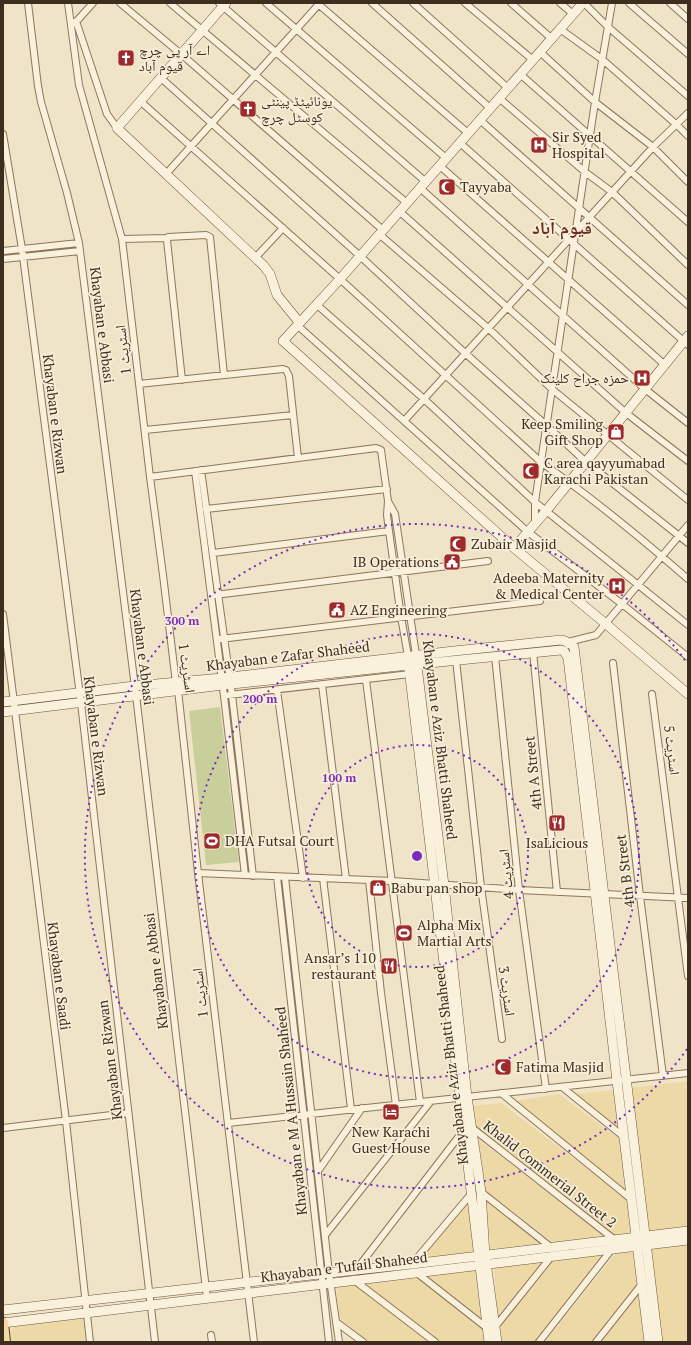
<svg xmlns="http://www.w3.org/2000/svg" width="691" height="1345" font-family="'PT Serif','Noto Naskh Arabic',serif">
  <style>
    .green { fill: #c9cf9b }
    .sand { fill: #ecd9a5 }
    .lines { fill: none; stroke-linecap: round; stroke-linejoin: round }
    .street-casing { stroke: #8d765c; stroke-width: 8 }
    .secondary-casing { stroke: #6f573f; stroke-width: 10 }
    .primary-casing { stroke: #5b4430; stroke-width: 12 }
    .street { stroke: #faf1dc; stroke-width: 6 }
    .secondary { stroke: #faf1dc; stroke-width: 9 }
    .primary { stroke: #f3d9a0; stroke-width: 10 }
    .ring { fill: none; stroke: #7b2cbf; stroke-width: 2; stroke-dasharray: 2 4 }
    .labels { text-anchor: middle; stroke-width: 3.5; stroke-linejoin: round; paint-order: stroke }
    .poi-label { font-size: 14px; fill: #3d2e20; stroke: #f7eed8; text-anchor: start }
    .street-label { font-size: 14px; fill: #3d2e20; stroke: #f7eed8 }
    .district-label { font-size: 18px; font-weight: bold; fill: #6b2e1e; stroke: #f7eed8 }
    .centre { fill: #7b2cbf; stroke: #f7eed8; stroke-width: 2 }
    .ring-label { font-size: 12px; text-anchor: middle; font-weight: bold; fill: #7b2cbf; stroke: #f7eed8; stroke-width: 3.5; stroke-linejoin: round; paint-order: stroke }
  </style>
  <rect width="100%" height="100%" fill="#f0e4c8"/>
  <path class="green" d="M220 707 239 862 206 865 189 711Z"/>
  <path class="sand" d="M688 1081V1228L648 1232 630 1088Z
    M614 1090 619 1131 575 1094Z
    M559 1094 622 1141 626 1189 621 1187 516 1101Z
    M501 1103 628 1200 632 1235 614 1236 475 1126 472 1106Z
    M478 1139 606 1237 554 1243 485 1190Z
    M485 1200 544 1245 491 1249Z
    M469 1203 475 1253 420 1259Z
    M688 1245V1342H662L650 1249Z
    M634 1251 638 1283 591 1342H545L615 1254Z
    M604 1254 535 1342H502L500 1326 554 1260Z
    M544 1261 497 1317 494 1267Z
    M477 1268 483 1323 424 1274Z
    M416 1275 484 1330 485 1342H439L362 1282Z
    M353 1283 429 1342H369L340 1319 336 1285Z
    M640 1292 646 1342H601Z
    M83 1318 86 1342H9L10 1331 18 1324Z"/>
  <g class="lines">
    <g class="street-casing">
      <path id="street" d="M28 3 38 86 41 102 67 193 79 243 136 695 207 1298
        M68 3 79 85 122 239 150 477 163 575 176 683 178 690 198 873 254 1342
        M120 3 181 54 383 230
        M170 3 407 203
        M219 3 426 182
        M266 3 446 158
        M317 3 468 133
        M372 3 490 108
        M413 3 508 88
        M465 3 533 60
        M511 3 551 38
        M560 3 573 14
        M584 3 607 26 688 96
        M629 3 688 54
        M670 3 688 19
        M76 21 107 114 117 128
        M75 23 93 3
        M560 29 603 60 677 125 688 136
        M540 52 595 102 653 147 688 182
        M520 74 688 222
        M161 78 360 256 465 353 547 426 586 462 688 543
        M499 98 585 172 612 192 688 265
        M140 101 340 279 542 463C593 498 641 538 688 579
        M480 120 688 305
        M3 134 22 249 81 703 155 1342
        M460 143 688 345
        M440 166 665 365
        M166 174 320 3
        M420 188 645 389 688 423
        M399 211 626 413 688 461
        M379 234 488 328 553 390 688 500
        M122 239 167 238
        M3 251 79 243
        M256 257 283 228
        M3 259 80 251
        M316 304 424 399 535 502 688 625
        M297 325 528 532 622 604 688 657
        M182 380 167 240 168 237 206 235 210 237 224 375
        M139 384 283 369 286 370 289 376 298 458
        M404 421 653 147 688 113
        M145 430 293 415
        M201 470 232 695 253 876
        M195 471 224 696 245 875
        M150 477 376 448 381 450 388 501 387 515 389 531 401 617 408 656
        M389 503 395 514 416 655
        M206 509 387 489
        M535 523V502L595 102 612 3
        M213 553 389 531
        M215 595 488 561
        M3 614 66 1121 90 1342
        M220 639 540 601
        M568 645 572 641 596 635 688 525
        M533 652 557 892
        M495 656 519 890 546 1089
        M456 660 481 887 502 1039
        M613 663 640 896 663 1076
        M366 680 420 1102
        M322 685 346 879
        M277 690 303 878
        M652 694 688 976
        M229 695 410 674
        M198 873 393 881 519 890 688 898
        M277 877 329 1342
        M285 877 329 1273 339 1342
        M323 878 351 1109
        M369 880 381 993 396 1105
        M562 1087 624 1137
        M501 1093 631 1199
        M228 1123 688 1073
        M471 1127 615 1240
        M3 1128 128 1113
        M318 1171 362 1108
        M481 1192 552 1248
        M326 1234 431 1101
        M412 1264 471 1194
        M356 1270 463 1131
        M417 1273 487 1328
        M354 1280 435 1342
        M336 1322 363 1342
        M495 1327 551 1257
        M211 1335 212 1342
        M539 1342 612 1249
        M596 1342 642 1284"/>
    </g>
    <g class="secondary-casing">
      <path id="secondary" d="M226 3 117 128 264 266 270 274 277 295 299 322
        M583 3 340 279 283 341 514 548 606 624 688 694
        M514 548 546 511 688 336
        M416 658 444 885 467 1097 481 1192 485 1255 497 1342
        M408 660 489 1342
        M3 702 134 686 222 678 454 651 561 640C567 641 570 643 574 647L658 1342
        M3 712 223 685 409 665 561 650 564 651 568 658 617 1081 649 1342
        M3 1310 356 1270 412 1264 688 1231
        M3 1323 688 1240"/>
    </g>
    <g class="primary-casing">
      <path id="primary" d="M3 1323 5 1342"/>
    </g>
    <use href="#street" class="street"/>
    <use href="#secondary" class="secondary"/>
    <use href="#primary" class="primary"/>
  </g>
  <g class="ring">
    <circle cx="417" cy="856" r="111"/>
    <circle cx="417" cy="856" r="222"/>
    <path d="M687 1049A332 332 0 1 1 687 663"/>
  </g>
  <defs>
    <g id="church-square" transform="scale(0.9)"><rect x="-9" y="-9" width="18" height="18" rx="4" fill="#9e2a2b" stroke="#f7eed8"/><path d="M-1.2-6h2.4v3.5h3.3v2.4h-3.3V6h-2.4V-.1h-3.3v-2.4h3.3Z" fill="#fff"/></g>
    <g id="hospital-square" transform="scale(0.9)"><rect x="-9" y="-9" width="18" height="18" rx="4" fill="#9e2a2b" stroke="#f7eed8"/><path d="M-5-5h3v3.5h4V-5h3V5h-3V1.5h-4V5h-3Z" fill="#fff"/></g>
    <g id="mosque-square" transform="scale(0.9)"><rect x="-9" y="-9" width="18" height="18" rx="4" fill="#9e2a2b" stroke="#f7eed8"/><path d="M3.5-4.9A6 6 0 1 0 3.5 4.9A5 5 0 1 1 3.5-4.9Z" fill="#fff"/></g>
    <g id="shop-square" transform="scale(0.9)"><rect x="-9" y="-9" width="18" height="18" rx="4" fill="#9e2a2b" stroke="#f7eed8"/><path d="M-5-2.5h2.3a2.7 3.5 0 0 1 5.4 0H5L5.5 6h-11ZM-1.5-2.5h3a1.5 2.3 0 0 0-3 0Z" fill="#fff"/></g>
    <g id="civic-square" transform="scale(0.9)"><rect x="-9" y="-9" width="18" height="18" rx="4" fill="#9e2a2b" stroke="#f7eed8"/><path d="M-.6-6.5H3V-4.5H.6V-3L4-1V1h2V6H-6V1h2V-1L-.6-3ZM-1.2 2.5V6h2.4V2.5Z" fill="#fff"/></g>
    <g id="restaurant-square" transform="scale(0.9)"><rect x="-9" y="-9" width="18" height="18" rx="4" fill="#9e2a2b" stroke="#f7eed8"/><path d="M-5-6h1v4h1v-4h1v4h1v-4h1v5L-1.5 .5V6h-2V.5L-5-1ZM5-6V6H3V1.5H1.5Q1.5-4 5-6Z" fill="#fff"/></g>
    <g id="stadium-square" transform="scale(0.9)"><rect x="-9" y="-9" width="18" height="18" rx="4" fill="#9e2a2b" stroke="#f7eed8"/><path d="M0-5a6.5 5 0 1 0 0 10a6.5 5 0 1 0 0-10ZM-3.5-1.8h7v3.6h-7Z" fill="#fff"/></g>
    <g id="hotel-square" transform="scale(0.9)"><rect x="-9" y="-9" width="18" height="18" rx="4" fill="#9e2a2b" stroke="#f7eed8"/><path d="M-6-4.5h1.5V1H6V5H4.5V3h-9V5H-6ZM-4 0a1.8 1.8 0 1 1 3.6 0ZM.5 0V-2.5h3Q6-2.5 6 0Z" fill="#fff"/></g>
  </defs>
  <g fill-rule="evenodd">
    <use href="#church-square" x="126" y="58"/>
    <use href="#church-square" x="248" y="109"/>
    <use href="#hospital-square" x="539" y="145"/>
    <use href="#mosque-square" x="447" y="187"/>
    <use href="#hospital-square" x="642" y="378"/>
    <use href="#shop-square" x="616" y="432"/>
    <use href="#mosque-square" x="531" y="471"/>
    <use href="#mosque-square" x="458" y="544"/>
    <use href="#civic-square" x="452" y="562"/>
    <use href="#hospital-square" x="617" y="586"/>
    <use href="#civic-square" x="337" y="610"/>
    <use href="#restaurant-square" x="557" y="823"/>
    <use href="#stadium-square" x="212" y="841"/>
    <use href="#shop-square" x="378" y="888"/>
    <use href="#stadium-square" x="404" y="933"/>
    <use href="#restaurant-square" x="389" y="966"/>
    <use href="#mosque-square" x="503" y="1067"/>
    <use href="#hotel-square" x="391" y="1112"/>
  </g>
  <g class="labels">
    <g class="poi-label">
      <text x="139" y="55">اے آر پی چرچ<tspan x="139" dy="16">قیوم آباد</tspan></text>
      <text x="261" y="106">یونائیٹڈ پینٹی<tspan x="261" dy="16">کوسٹل چرچ</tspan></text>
      <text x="552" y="142">Sir Syed<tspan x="552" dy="16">Hospital</tspan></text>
      <text x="460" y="192">Tayyaba</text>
      <text x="629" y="383" text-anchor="end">حمزہ جراح کلینک</text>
      <text x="603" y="429" text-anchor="end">Keep Smiling<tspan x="603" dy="16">Gift Shop</tspan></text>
      <text x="544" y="468">C area qayyumabad<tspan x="544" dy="16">Karachi Pakistan</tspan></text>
      <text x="471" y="549">Zubair Masjid</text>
      <text x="439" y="567" text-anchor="end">IB Operations</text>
      <text x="604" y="583" text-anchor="end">Adeeba Maternity<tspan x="604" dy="16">&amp; Medical Center</tspan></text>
      <text x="350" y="615">AZ Engineering</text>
      <text x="225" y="846">DHA Futsal Court</text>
      <text x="557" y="848" text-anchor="middle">IsaLicious</text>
      <text x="391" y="893">Babu pan shop</text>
      <text x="417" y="930">Alpha Mix<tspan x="417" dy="16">Martial Arts</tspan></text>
      <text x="376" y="963" text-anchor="end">Ansar’s 110<tspan x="376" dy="16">restaurant</tspan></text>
      <text x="516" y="1072">Fatima Masjid</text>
      <text x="391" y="1137" text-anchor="middle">New Karachi<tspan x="391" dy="16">Guest House</tspan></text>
    </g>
    <g class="street-label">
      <text transform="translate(102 325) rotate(83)" y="5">Khayaban e Abbasi</text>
      <text transform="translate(123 350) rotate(-97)" y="5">اسٹریٹ 1</text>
      <text transform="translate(55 414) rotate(83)" y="5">Khayaban e Rizwan</text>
      <text transform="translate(142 647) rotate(83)" y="5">Khayaban e Abbasi</text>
      <text transform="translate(288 656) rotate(-7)" y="5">Khayaban e Zafar Shaheed</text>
      <text transform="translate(187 668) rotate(82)" y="5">اسٹریٹ 1</text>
      <text transform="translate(96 736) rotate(83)" y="5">Khayaban e Rizwan</text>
      <text transform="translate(440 740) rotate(83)" y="5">Khayaban e Aziz Bhatti Shaheed</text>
      <text transform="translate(672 750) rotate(83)" y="5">اسٹریٹ 5</text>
      <text transform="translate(533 773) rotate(-96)" y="5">4th A Street</text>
      <text transform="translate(625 871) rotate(-97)" y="5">4th B Street</text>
      <text transform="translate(506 874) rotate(-96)" y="5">اسٹریٹ 4</text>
      <text transform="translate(156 971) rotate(-97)" y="5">Khayaban e Abbasi</text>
      <text transform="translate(59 976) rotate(83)" y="5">Khayaban e Saadi</text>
      <text transform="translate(507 991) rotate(82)" y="5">اسٹریٹ 3</text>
      <text transform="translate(200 993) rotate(-97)" y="5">اسٹریٹ 1</text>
      <text transform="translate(110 1060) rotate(-97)" y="5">Khayaban e Rizwan</text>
      <text transform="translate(451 1065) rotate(-97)" y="5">Khayaban e Aziz Bhatti Shaheed</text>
      <text transform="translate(291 1111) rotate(-96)" y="5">Khayaban e M A Hussain Shaheed</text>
      <text transform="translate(550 1174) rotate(38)" y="5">Khalid Commerial Street 2</text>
      <text transform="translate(344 1267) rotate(-7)" y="5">Khayaban e Tufail Shaheed</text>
    </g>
    <g class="district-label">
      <text x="562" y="234">قیوم آباد</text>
    </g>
  </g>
  <circle cx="417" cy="856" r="6" class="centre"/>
  <g class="ring-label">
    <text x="182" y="625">300 m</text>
    <text x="260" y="703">200 m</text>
    <text x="339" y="782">100 m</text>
  </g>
  <rect width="691" height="1345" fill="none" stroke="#3d2e20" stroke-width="8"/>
</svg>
